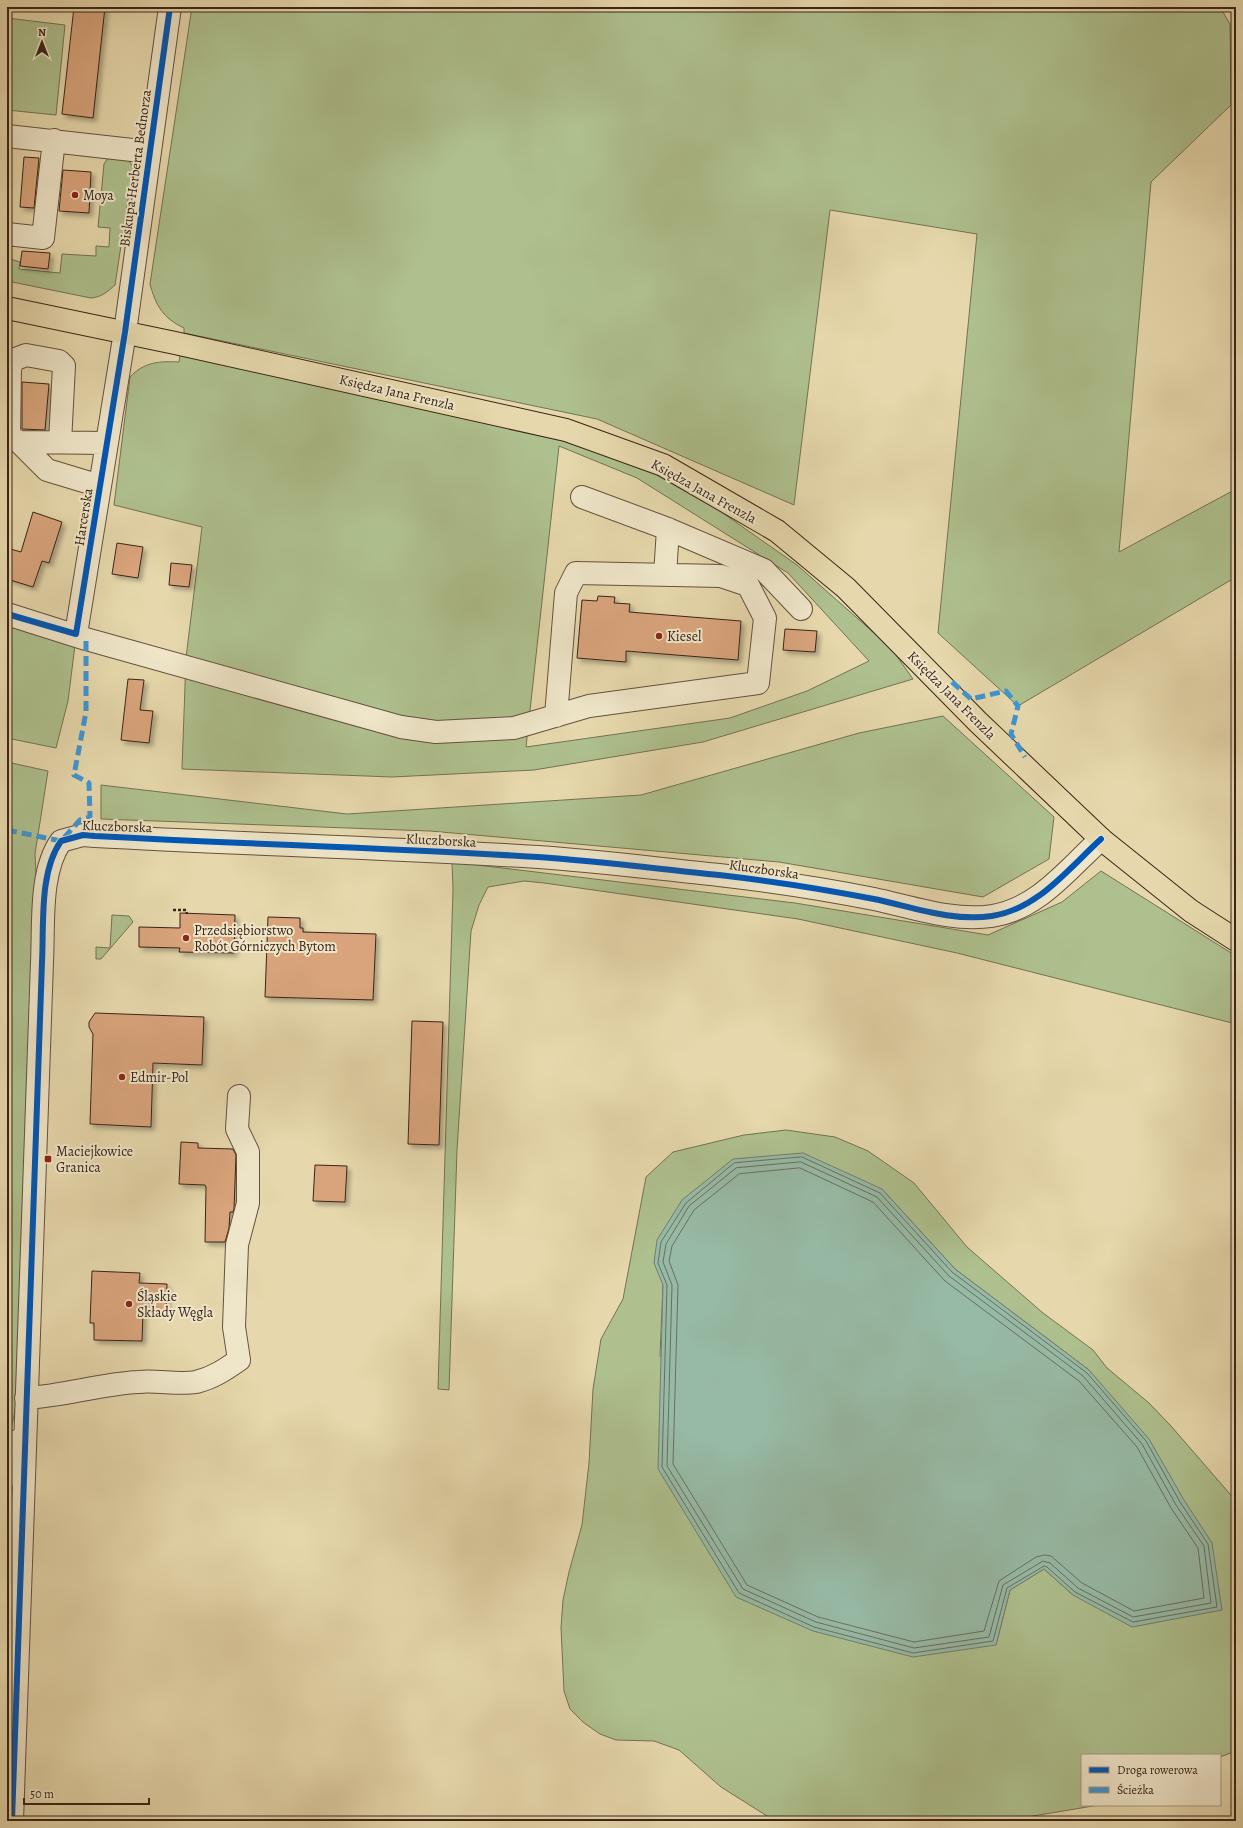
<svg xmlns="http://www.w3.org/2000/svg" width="1243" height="1828" font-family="Alegreya,serif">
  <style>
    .green { fill: #aec08e; stroke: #747254; fill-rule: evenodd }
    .water { fill: #97baa6; stroke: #727e6e }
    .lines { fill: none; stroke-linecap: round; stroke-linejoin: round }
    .shore { stroke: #686f60; stroke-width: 1 }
    .building { fill: #d9a47c; stroke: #3a2419; filter: url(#shadow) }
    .minor-casing { stroke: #65513e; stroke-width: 24 }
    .major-casing { stroke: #3a2419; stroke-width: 24 }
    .path { stroke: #3a2419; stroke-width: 2.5; stroke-dasharray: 3 2; stroke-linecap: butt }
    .minor { stroke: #efe6c9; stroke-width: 22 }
    .major { stroke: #e6d8ac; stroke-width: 22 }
    .quiet { stroke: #3e95d4; stroke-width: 5; stroke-dasharray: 10 5; stroke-linecap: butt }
    .cycleway-casing { stroke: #efe6c9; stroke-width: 8 }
    .cycleway { stroke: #0057b8; stroke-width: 6 }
    .poi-dot { fill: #8f2418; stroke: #efe6c9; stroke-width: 1.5 }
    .labels { text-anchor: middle; stroke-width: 4; stroke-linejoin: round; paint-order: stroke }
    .street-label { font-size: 14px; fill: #3a2419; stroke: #efe6c9 }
    .poi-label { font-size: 14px; fill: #3a2419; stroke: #efe6c9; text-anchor: start }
  </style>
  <defs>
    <filter id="shadow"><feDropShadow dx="3.5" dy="3.5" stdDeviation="2" flood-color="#0004"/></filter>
  </defs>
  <rect width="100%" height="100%" fill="#e6d8ac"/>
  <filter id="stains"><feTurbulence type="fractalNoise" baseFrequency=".005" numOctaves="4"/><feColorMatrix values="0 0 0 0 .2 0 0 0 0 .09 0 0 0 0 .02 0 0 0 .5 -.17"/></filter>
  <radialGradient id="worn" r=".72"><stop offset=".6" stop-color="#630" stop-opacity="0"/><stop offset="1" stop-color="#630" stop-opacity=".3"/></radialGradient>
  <path class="green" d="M192 7H1220L1230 24 1231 105 1151 182 1119 552 1236 489V577L1018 706 938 633 977 234 830 210 794 505 597 419 184 333V328C163 318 156 306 150 284Z
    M7 18 65 25 56 115 7 110Z
    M123 152 133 167 115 285C107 292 102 297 91 298L7 281V258L20 262 19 269 60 273 62 254 96 256V246L109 247 110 228 98 227 104 164 109 156Z
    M180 355 561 440 645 468 717 509 797 565 891 648 913 679 703 742 534 770 392 777 182 769 186 658 202 527 114 505 130 377C144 362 159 361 179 362ZM559 446 637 478 788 573 869 661 807 691 730 718 526 747Z
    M7 623 75 645 68 701 56 748 7 738Z
    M943 716 1054 817 1049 859 983 897 779 862 430 831 101 819V785L347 814 641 795 859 733Z
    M7 762 48 771 35 854 37 894 17 1402 7 1447Z
    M452 862 795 903 988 935 1062 902 1101 871 1236 956V1024L957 953 798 919 544 883 524 881 488 887 479 905 471 931 457 1150 449 1390 438 1389 453 889Z
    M112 915 129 916 133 922 101 959H96V947L110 948Z
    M786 1130 835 1137 868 1151 914 1183 967 1247 1043 1313 1093 1350 1107 1368 1149 1403 1171 1426 1236 1501V1751L1220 1757V1755H1082V1805H1099L1003 1821H775L721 1787 679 1750 654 1741 616 1740 600 1734 584 1723 570 1709 564 1691 561 1628 563 1600 569 1572 582 1525 589 1463 593 1389 601 1339 623 1299 646 1177 673 1152 744 1135ZM882 1189 955 1269 1089 1370 1212 1543 1073 1595 1044 1569 1010 1590 996 1645 660 1356 663 1285Z
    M12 1483H13L7 1649V1503Z"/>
  <path class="water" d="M803 1153 882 1189 955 1269 1089 1370 1149 1439 1184 1500 1212 1543 1222 1610 1132 1627 1073 1595 1044 1569 1010 1590 996 1645 913 1657 813 1631 736 1597 658 1469 663 1285 654 1263 657 1240 682 1200 733 1159Z"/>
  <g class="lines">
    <path class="shore" d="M802 1157 880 1193 952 1272 1087 1373 1146 1441 1180 1502 1208 1544 1217 1607 1133 1622 1075 1592 1047 1567 1044 1566 1007 1588 993 1641 913 1653 814 1627 739 1593 662 1467 667 1285 658 1263 661 1242 686 1203 734 1163Z
      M801 1162 877 1197 949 1276 1083 1376 1142 1444 1176 1505 1204 1546 1211 1603 1133 1617 1078 1588 1050 1563 1043 1561 1003 1585 989 1637 914 1648 816 1622 743 1589 667 1466 672 1285 663 1262 666 1244 689 1206 736 1168Z
      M800 1168 873 1202 945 1281 1079 1381 1137 1447 1171 1508 1198 1548 1204 1598 1134 1611 1082 1583 1051 1556 1044 1555 1036 1557 999 1581 984 1631 914 1642 818 1617 747 1585 673 1464 678 1285 669 1261 672 1246 694 1210 739 1174Z"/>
  </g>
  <path class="building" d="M74 7H105L93 118 62 114Z
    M24 157 39 158 34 208 20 207Z
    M63 170 91 172 89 213 59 211Z
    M22 251 50 253 48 269 20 266Z
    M22 382 49 384 45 430 22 429Z
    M33 512 62 522 49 563 42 561 33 587 7 579V548L21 552Z
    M117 543 143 547 138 578 112 574Z
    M171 563 192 565 189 587 169 585Z
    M598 596 615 597 614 603 630 604 629 612 741 621 738 660 626 651V662L577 658 582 600 597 601Z
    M785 629 817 631 815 652 783 650Z
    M128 679 144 680 140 710 153 711 149 743 121 740Z
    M180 913 235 915 234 953 179 952 180 948 139 947V927L180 928Z
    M268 917 300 918V928H303V932L376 934 373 1000 265 997Z
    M95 1013 204 1017 202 1065 153 1063 151 1127 90 1124 93 1034 89 1027V1022Z
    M412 1021 443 1022 439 1145 408 1144Z
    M181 1142 198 1143V1148L233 1149 236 1155 234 1209 233 1212H230L229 1228 225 1242H205L206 1187 205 1185 179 1184Z
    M315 1165 347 1166 345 1202 313 1201Z
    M92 1271 140 1273 139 1283 167 1284 166 1312 143 1311 142 1341 94 1340V1323H90Z"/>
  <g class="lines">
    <g class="minor-casing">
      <path id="minor" d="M7 136 150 152
        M7 234 43 238 54 140
        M7 369H10L9 436 19 442 107 443
        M10 369 13 360 26 355 59 361 64 366 60 442
        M19 442 47 470 100 486
        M582 497 668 529 764 570 801 609
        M665 575 668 529
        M7 614 86 639 401 727 436 732 514 728 589 706 758 683 765 618 748 585 721 576 576 573 566 593 556 716
        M76 634 125 332 170 7
        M26 1398C64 1396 100 1384 138 1382 157 1380 178 1385 196 1382 213 1378 226 1369 239 1360L234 1327 237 1245 248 1203V1152L237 1129 239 1096
        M7 1476 17 1441
        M12 1821 42 962C44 925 39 872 61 841L83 835 95 836C243 844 390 848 538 857 598 861 659 869 719 875 771 881 823 889 874 899 912 907 953 922 992 916 1038 909 1068 869 1101 839"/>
    </g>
    <g class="major-casing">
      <path id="major" d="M7 308 175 343 566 430 663 465 777 531 846 588 978 722 1101 839 1191 911 1236 940"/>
    </g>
    <path class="path" d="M173 910H186L187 914"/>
    <use href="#minor" class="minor"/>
    <use href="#major" class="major"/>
    <path class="quiet" d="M952 682 971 699 1006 691 1018 706 1011 734 1025 757
      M7 830 61 841 80 820 90 817 89 783 74 775 86 712V639"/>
    <g class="cycleway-casing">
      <path id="cycleway" d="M7 614 76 634 125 332 170 7
        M12 1821 42 962C44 925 39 872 61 841L83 835 95 836C243 844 390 848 538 857 598 861 659 869 719 875 771 881 823 889 874 899 912 907 953 922 992 916 1038 909 1068 869 1101 839"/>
    </g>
    <use href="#cycleway" class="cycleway"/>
  </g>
  <g class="poi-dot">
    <circle cx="75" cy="195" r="4"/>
    <circle cx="659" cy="636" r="4"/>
    <circle cx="186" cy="938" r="4"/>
    <circle cx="122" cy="1077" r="4"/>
    <rect x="44" y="1155" width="8" height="8" rx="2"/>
    <circle cx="129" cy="1304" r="4"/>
  </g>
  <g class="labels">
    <g class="street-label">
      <text transform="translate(135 168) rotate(-82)" y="5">Biskupa Herberta Bednorza</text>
      <text transform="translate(397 392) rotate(13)" y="5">Księdza Jana Frenzla</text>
      <text transform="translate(704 491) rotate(29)" y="5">Księdza Jana Frenzla</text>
      <text transform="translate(83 517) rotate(-81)" y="5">Harcerska</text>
      <text transform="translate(952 695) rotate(45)" y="5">Księdza Jana Frenzla</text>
      <text transform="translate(117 826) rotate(2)" y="5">Kluczborska</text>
      <text transform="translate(441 840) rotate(3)" y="5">Kluczborska</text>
      <text transform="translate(764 869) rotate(8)" y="5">Kluczborska</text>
    </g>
    <g class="poi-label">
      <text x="83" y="200">Moya</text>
      <text x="667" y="641">Kiesel</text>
      <text x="194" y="935">Przedsiębiorstwo<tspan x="194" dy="16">Robót Górniczych Bytom</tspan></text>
      <text x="130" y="1082">Edmir-Pol</text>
      <text x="56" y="1156">Maciejkowice<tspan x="56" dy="16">Granica</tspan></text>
      <text x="137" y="1301">Śląskie<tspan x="137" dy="16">Składy Węgla</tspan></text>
    </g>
  </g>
  <rect width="1243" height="1828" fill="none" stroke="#e6d8ac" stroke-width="24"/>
  <rect x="8" y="8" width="1227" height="1812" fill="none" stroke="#3a2419" stroke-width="2"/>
  <rect x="12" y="12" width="1219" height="1804" fill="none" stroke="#3a2419"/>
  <rect x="1081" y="1754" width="140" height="52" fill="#efe6c9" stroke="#a79883"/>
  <rect x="1089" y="1767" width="20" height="6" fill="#0057b8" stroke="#a79883"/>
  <text x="1117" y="1774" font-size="12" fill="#3a2419">Droga rowerowa</text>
  <rect x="1089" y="1787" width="20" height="6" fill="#3e95d4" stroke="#a79883"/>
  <text x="1117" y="1794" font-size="12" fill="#3a2419">Ścieżka</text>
  <g transform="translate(42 42)" stroke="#efe6c9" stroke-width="3" paint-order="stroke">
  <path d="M0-3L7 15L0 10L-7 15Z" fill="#3a2419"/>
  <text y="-6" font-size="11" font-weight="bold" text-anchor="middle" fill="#3a2419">N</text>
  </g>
  <path d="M24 1798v6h125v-6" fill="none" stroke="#3a2419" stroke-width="2"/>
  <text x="30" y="1798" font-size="12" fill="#3a2419" stroke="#efe6c9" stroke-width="3" paint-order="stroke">50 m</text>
  <rect width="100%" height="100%" filter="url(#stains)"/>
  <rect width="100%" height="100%" fill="url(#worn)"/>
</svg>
